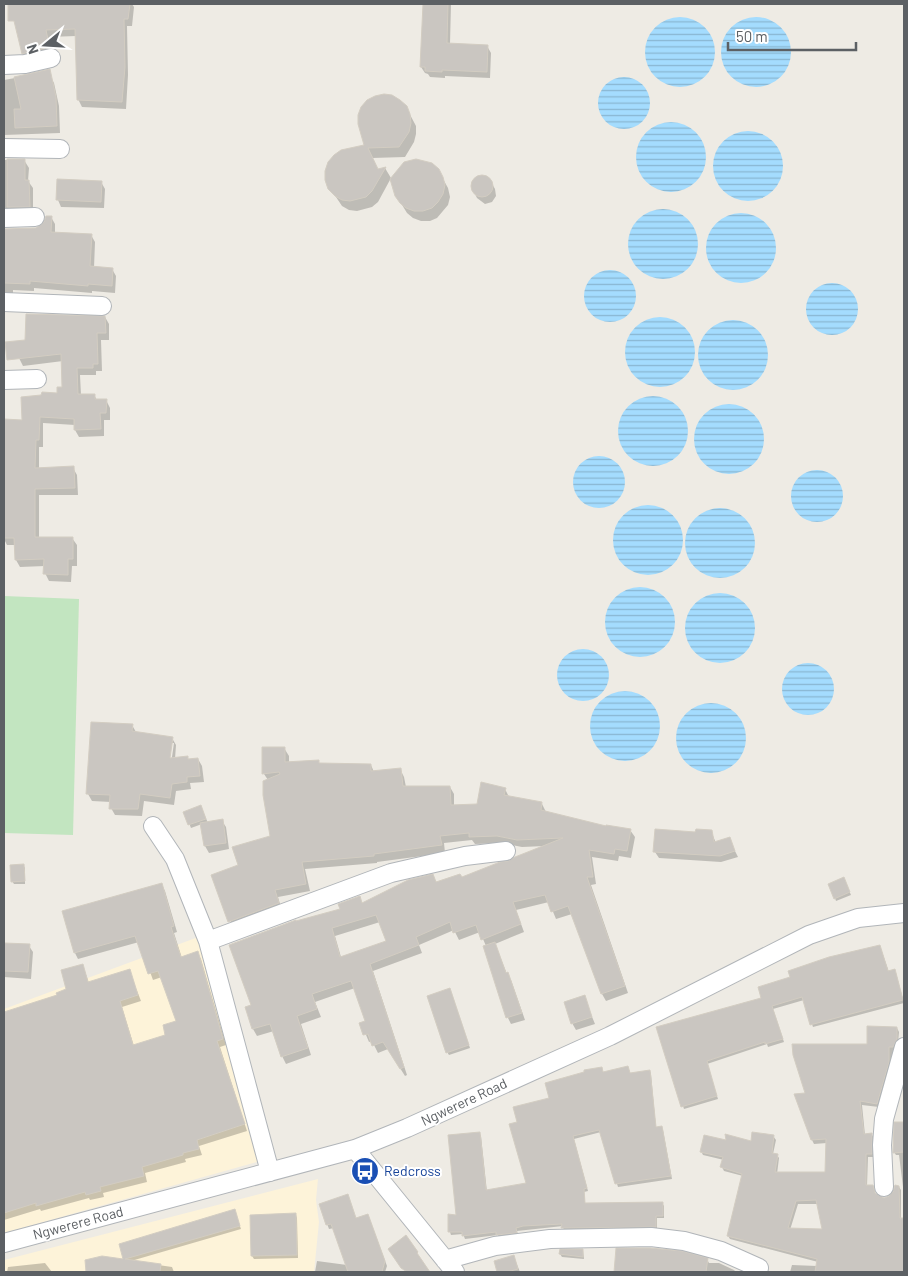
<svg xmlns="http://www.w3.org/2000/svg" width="908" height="1276" font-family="Barlow,sans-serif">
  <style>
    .commercial { fill: #fdf3d9 }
    .garden { fill: #c2e5c0 }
    .water { fill: url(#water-rules) }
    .shadow { fill: #0003; fill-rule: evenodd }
    .building { fill: #cac6c1; stroke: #d3cdc2; fill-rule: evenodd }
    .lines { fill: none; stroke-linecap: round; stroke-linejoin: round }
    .minor-casing { stroke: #b1b5b9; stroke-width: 20 }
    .minor { stroke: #fff; stroke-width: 18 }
    .labels { text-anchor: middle; stroke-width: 4; stroke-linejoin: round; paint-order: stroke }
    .street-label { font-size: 14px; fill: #5c6064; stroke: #fff }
    .transit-label { font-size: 14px; fill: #164399; stroke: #fff; text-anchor: start }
  </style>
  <defs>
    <pattern id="water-rules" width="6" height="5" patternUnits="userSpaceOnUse" patternTransform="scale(1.25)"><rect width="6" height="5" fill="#a4dcfe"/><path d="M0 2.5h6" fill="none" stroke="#89b6d1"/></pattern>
  </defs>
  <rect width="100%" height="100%" fill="#eeebe4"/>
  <path class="commercial" d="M201 936 260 1161 4 1233V1009Z
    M318 1179 316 1200 319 1222 314 1272H4V1260Z"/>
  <path class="garden" d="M4 596 79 599 73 835 4 833Z"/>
  <path class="water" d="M721 52a35 35 0 1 1 70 0a35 35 0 1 1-70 0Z
    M645 52a35 35 0 1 1 70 0a35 35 0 1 1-70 0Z
    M598 103a26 26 0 1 1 52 0a26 26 0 1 1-52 0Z
    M636 157a35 35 0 1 1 70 0a35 35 0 1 1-70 0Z
    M713 166a35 35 0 1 1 70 0a35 35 0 1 1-70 0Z
    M628 244a35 35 0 1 1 70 0a35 35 0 1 1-70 0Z
    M706 248a35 35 0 1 1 70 0a35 35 0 1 1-70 0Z
    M584 296a26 26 0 1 1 52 0a26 26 0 1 1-52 0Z
    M806 309a26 26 0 1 1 52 0a26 26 0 1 1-52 0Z
    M625 352a35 35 0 1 1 70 0a35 35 0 1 1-70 0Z
    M698 355a35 35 0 1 1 70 0a35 35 0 1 1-70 0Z
    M618 431a35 35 0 1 1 70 0a35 35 0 1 1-70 0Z
    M694 439a35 35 0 1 1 70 0a35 35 0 1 1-70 0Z
    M573 482a26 26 0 1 1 52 0a26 26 0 1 1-52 0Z
    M791 496a26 26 0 1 1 52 0a26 26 0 1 1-52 0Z
    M613 540a35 35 0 1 1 70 0a35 35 0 1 1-70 0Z
    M685 543a35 35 0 1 1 70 0a35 35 0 1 1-70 0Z
    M605 622a35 35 0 1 1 70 0a35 35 0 1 1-70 0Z
    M685 628a35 35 0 1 1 70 0a35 35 0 1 1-70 0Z
    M557 675a26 26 0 1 1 52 0a26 26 0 1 1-52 0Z
    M782 689a26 26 0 1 1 52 0a26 26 0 1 1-52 0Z
    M590 726a35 35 0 1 1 70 0a35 35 0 1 1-70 0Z
    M676 738a35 35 0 1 1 70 0a35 35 0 1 1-70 0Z"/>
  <path class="shadow" d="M11 4H132L134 7 132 26H127L128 75 126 109 82 107 78 99 76 36 49 37 52 51 27 60 23 53Z
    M424 4H451L450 44 487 46 491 53 490 78 445 76V78L430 77 428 74 425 73 421 67Z
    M50 76 54 83 59 106 60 133 4 135V80L15 78Z
    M406 107 416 126V134L414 142 405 157 372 158 378 170 385 168 391 178 378 202 372 207 357 211 349 210 342 206 330 188 365 146Z
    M4 160H24L29 168 28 181 33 188V213L4 216Z
    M438 170 448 188 450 197 448 205 437 218 430 221H421L413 218 407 213 396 195Z
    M484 176 491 182 495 189 496 196 492 202 485 204 477 198 473 190 472 184 477 177Z
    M101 182 105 189 104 208 61 207 58 200Z
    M51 217 55 224V233L91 235 95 242 94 268 112 269 116 276 115 293 92 291V293L34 288V291L13 290V294L4 293V230L36 229Z
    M105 317 109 324V340H101L102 371H96V375H80L81 395H94L97 400H106L110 408V420H104V436L79 437 75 430V425L43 423V447H39V469L73 468 77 475 78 495H39V538H72L77 545V566H72L71 582 49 581 45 573V566L20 567 16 560V545H7L4 539V420L24 421 64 389 63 361 23 366 19 358 26 341Z
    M132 725 136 732 172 738 176 745 175 759 187 757 189 760 198 759 202 766 204 782 190 783 191 789 176 791 174 805 144 801 142 816 115 815 111 808V802L92 801 88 794ZM171 743H174L171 764H168Z
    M284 748 289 756V763L371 765 374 772 400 769 404 777 406 787H450L454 794V806L478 805 505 789 509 797 542 804 546 812 607 828 630 830 635 837 631 858 619 856 618 861 592 857 596 884 591 885 628 993 606 1001 602 994 572 914 556 919 549 902 516 910 524 932 495 944 507 974 511 980 525 1020 511 1024 508 1018 485 947 486 946 480 932 459 940 454 930 419 945 422 953 373 971 407 1075 405 1076 388 1049 378 1053 372 1041 369 1042 361 1023 366 1022 355 988 315 1002 321 1017 301 1024 311 1055 286 1064 282 1056 274 1031 257 1036 253 1029 252 1006 341 910 359 898 363 904 433 876 437 883 462 879 508 863 545 846 522 847 502 843 475 844 472 840 444 843 445 853 377 862V863L305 869 310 891 278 897 282 911 234 929 212 876 239 866 271 837 268 780 264 774ZM380 922 388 942 341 957 335 936Z
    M202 809 208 823 222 821 226 827 229 849 209 853 205 846 202 824 191 828 185 813Z
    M711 831 716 843 729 839 738 857 721 862 659 858 655 852 696 833Z
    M23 865 25 868V884H14L12 881Z
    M845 881 851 895 836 901 835 898Z
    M162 885 165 891 177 932 174 933 182 958 197 952 201 959 226 1045 220 1047 247 1131 199 1146 202 1155 185 1159 186 1162 145 1173 147 1182 103 1193 104 1197 90 1200 89 1198 41 1211 40 1209 4 1220V1013L58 995 68 990 83 966 89 983 129 970 141 1001 122 1007 134 1046 167 1035 177 1022 162 977 153 980 139 942 78 959 75 953Z
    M4 944 29 946 33 952 31 979 4 977Z
    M881 949 889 972 896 973 904 1003 813 1027 804 1000 773 1009 784 1042 768 1047 767 1044 707 1064 718 1099 684 1109 658 1028 763 999 792 978Z
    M451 992 470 1048 449 1055 447 1052Z
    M584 997 595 1024 576 1030 572 1023Z
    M897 1028 899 1032 898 1043 879 1107 862 1105 865 1135H872L874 1138 873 1157H868L867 1186H873L876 1195 884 1199 890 1197 899 1187 901 1190V1219L904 1220V1272H790L792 1265 817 1266 818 1262 730 1239 728 1236 743 1176 724 1171 722 1167 724 1160 703 1155 701 1151 728 1142H752L773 1136 776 1140 773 1154 777 1155 779 1158 777 1174 826 1173 827 1143 814 1144 812 1140 807 1095 868 1045ZM798 1204H818L824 1230H790Z
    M628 1067 631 1075 650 1071 651 1074 656 1128 662 1127 663 1130 672 1179 618 1187 601 1132 574 1139 588 1191 584 1192 585 1204 662 1203 664 1206V1218H657V1230L564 1231 563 1226 517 1231 518 1235 499 1238 498 1235 465 1239 463 1234 451 1235 450 1232 458 1217 479 1133 481 1136 487 1192 528 1184 518 1123 551 1099 601 1068 603 1073Z
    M896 1123H904V1195L899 1155H896L894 1152Z
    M320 1205 356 1219 368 1215 387 1266 385 1272H315L317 1261 347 1265 334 1228 329 1229Z
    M236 1214 241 1229 131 1261 172 1267 174 1272H87L86 1261 125 1260 121 1245Z
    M296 1215 297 1218 298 1258 254 1259 252 1256 251 1216Z
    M583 1250 584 1259 562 1257 560 1254 561 1251Z
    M617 1250 707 1259 709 1263H719L734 1270 736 1272H615Z
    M514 1257 520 1272H499L496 1262Z
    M45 1263 52 1272H7L8 1267Z"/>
  <path class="building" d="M8 4H130L128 19H124L125 67 122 102 77 100 75 29 46 30 49 44 44 45 45 48 22 54 14 21H8Z
    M423 4H448L447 43 488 45 487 72 442 70V72L425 71V67H420Z
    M50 69 56 97 57 126 15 128 14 109H21L14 77Z
    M384 94 392 95 400 100 407 106 410 114 411 123 409 132 399 147 368 148 378 169 386 167 372 191 366 197 350 201 342 200 335 196 328 189 325 180V171L328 162 334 155 341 150 364 145 358 124V115L361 107 367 100 375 96Z
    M7 159H25V180H29L30 207H7Z
    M416 159 432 163 439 169 443 177 445 185 443 194 438 202 432 208 423 211H414L406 208 400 203 395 196 390 179 404 162Z
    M471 186a11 11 0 1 1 22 0a11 11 0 1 1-22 0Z
    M57 179 102 181 101 202 56 200Z
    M46 216H52L51 232 92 234 90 266 113 268 112 286 88 284V286L30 281V284L4 283V229L36 228 44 222Z
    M26 314 105 316 106 333H97L98 364H93V368H77L78 394H95V399H107L106 413H100L101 429 74 430V419L40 417 39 440H36L35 468 74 466 75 488 35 489V537H73V559H68V575L43 574 44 559 15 560 14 538H4V419L22 420 21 397 41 395 42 392 57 393V387H62L61 354 7 360 5 342 25 340Z
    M91 722 133 724 132 731 173 737 170 758 188 756V759L198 758 200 776 187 777V782L172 784 170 798 140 794 138 809H109L110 795 86 794Z
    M262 747H285V762L319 760V763L371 764V771L401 768 403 786H450L451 805 477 804 481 782 506 788 504 795 542 802 541 810 606 826V825L631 829 627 851 615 849 614 854 589 850 593 877H587L625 986 601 994 568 906 551 912 545 895 513 902 521 924 481 940 476 925 453 933 450 922 416 937 419 945 370 964 404 1067 400 1069 383 1042 372 1046 368 1034 363 1035 359 1023 365 1021 351 981 312 994 317 1009 297 1016 308 1048 281 1057 270 1024 252 1029 245 1007 251 1005 229 945 296 920V921L340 909 338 904 360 896 362 903 408 880 433 874 436 882 460 874 462 877 500 862 508 861 515 857 563 838 517 840 497 836 469 837V833L440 836 442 845 374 854V856L302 862 306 884 275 890 279 903 228 922 211 875 238 865 232 847 270 836 263 795V781L280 774 279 772 262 774ZM376 915 386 941 340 957 332 928Z
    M201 805 206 819 188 825 183 812Z
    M223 819 226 843 204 846 200 823Z
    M655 829 695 832 696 829 712 830 714 842 730 837 735 851 720 856 653 852Z
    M24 864 25 881 11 882 10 865Z
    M844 877 850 892 834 899 828 884Z
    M162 883 174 926 171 927 181 957 198 951 223 1039 217 1041 245 1124 197 1140 199 1149 183 1153V1155L142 1167 144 1176 100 1187 101 1191 86 1195 85 1192 36 1206V1203L4 1213V1012L57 995 56 993 66 989 61 970 83 964 88 982 130 969 138 995 120 1001 133 1045 165 1035 163 1025 176 1021 158 971 148 974 135 936 74 953 62 911Z
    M495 942 506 973 508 972 522 1013 506 1018 483 946Z
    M4 943 30 944 28 972 4 971Z
    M880 945 888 971 895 969 903 1000 810 1025 802 997 772 1006 783 1039 765 1044V1042L707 1061 717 1096 681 1107 656 1027 761 998 758 987 790 977 788 971 829 957Z
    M450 988 469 1045 446 1053 427 996Z
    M585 995 592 1017 571 1024 564 1002Z
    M867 1026 897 1027V1039L893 1047H889V1062L877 1104 860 1101 864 1134 872 1133V1154H866V1185H873L875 1193 884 1198 889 1196 893 1192 895 1185 899 1186 900 1218H904V1272H815L817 1259 727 1236 742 1174 720 1167 723 1157 700 1152 704 1135 726 1140 725 1134 751 1141 752 1132 774 1135 772 1153 778 1154 775 1172H825L826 1139 811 1140 794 1094 805 1093 793 1055 792 1044H867ZM816 1200 822 1229 788 1228 796 1201Z
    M628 1066 630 1073 650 1070 656 1127 662 1126 671 1176 615 1184 599 1130 573 1136 587 1188 584 1189 585 1203 663 1202V1216H656V1227L561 1228 562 1224 523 1226 516 1228 517 1233 496 1235V1232L462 1236V1232H448V1214L456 1215 448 1135 480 1132 486 1190 526 1183 509 1124 517 1122 513 1107 549 1098 545 1083 584 1072V1070L602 1067 603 1072Z
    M894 1122H904V1152L893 1153Z
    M348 1194 356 1218 368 1214 385 1261 382 1272H348L331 1224 326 1225 319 1204Z
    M235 1209 240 1226 125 1259 161 1264 160 1272H86L85 1260 102 1256 123 1259 119 1244Z
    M296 1213 297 1255 251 1256 250 1215Z
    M406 1235 418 1252 417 1253 430 1272H407L401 1268 388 1249Z
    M616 1248H650L682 1251 708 1258 706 1272H614Z
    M560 1249H583V1257L559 1254Z
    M514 1255 518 1269 507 1272H497L494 1261Z"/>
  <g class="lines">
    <g class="minor-casing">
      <path id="minor" d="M4 65 25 64 51 58
        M4 148 60 149
        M4 218 35 217
        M4 302 102 306
        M4 380 37 379
        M153 826 175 859 208 941 270 1172
        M208 941 391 873 465 856 506 851
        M355 1149 455 1272
        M884 1187 882 1145 884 1119 904 1047
        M4 1243 355 1149 407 1128 610 1036 809 935 858 918 904 913
        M445 1260 495 1246 550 1239 651 1237 684 1241 721 1251 759 1268"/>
    </g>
    <use href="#minor" class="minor"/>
  </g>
  <defs>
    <g id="bus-disc" transform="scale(1.4375)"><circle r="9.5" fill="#1a4fb4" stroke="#fff"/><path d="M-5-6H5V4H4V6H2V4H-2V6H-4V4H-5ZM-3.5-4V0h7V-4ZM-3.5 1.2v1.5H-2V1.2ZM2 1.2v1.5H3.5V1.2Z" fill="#fff"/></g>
  </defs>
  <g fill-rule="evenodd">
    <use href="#bus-disc" x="365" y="1171"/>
  </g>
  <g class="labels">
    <g class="street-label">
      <text transform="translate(464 1102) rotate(-25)" y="5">Ngwerere Road</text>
      <text transform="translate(78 1223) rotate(-15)" y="5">Ngwerere Road</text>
    </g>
    <g class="transit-label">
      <text x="384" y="1176">Redcross</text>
    </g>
  </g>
  <rect width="908" height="1276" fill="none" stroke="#5c6064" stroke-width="10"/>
  <g transform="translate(45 45) rotate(252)" stroke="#ffffff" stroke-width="4" paint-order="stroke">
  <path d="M0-4L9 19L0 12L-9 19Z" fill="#5c6064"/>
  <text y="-8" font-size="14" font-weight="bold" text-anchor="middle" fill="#5c6064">N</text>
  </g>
  <path d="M728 42v8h128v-8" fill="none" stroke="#5c6064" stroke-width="2.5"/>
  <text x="736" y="42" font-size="15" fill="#5c6064" stroke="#ffffff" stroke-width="4" paint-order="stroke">50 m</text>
</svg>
